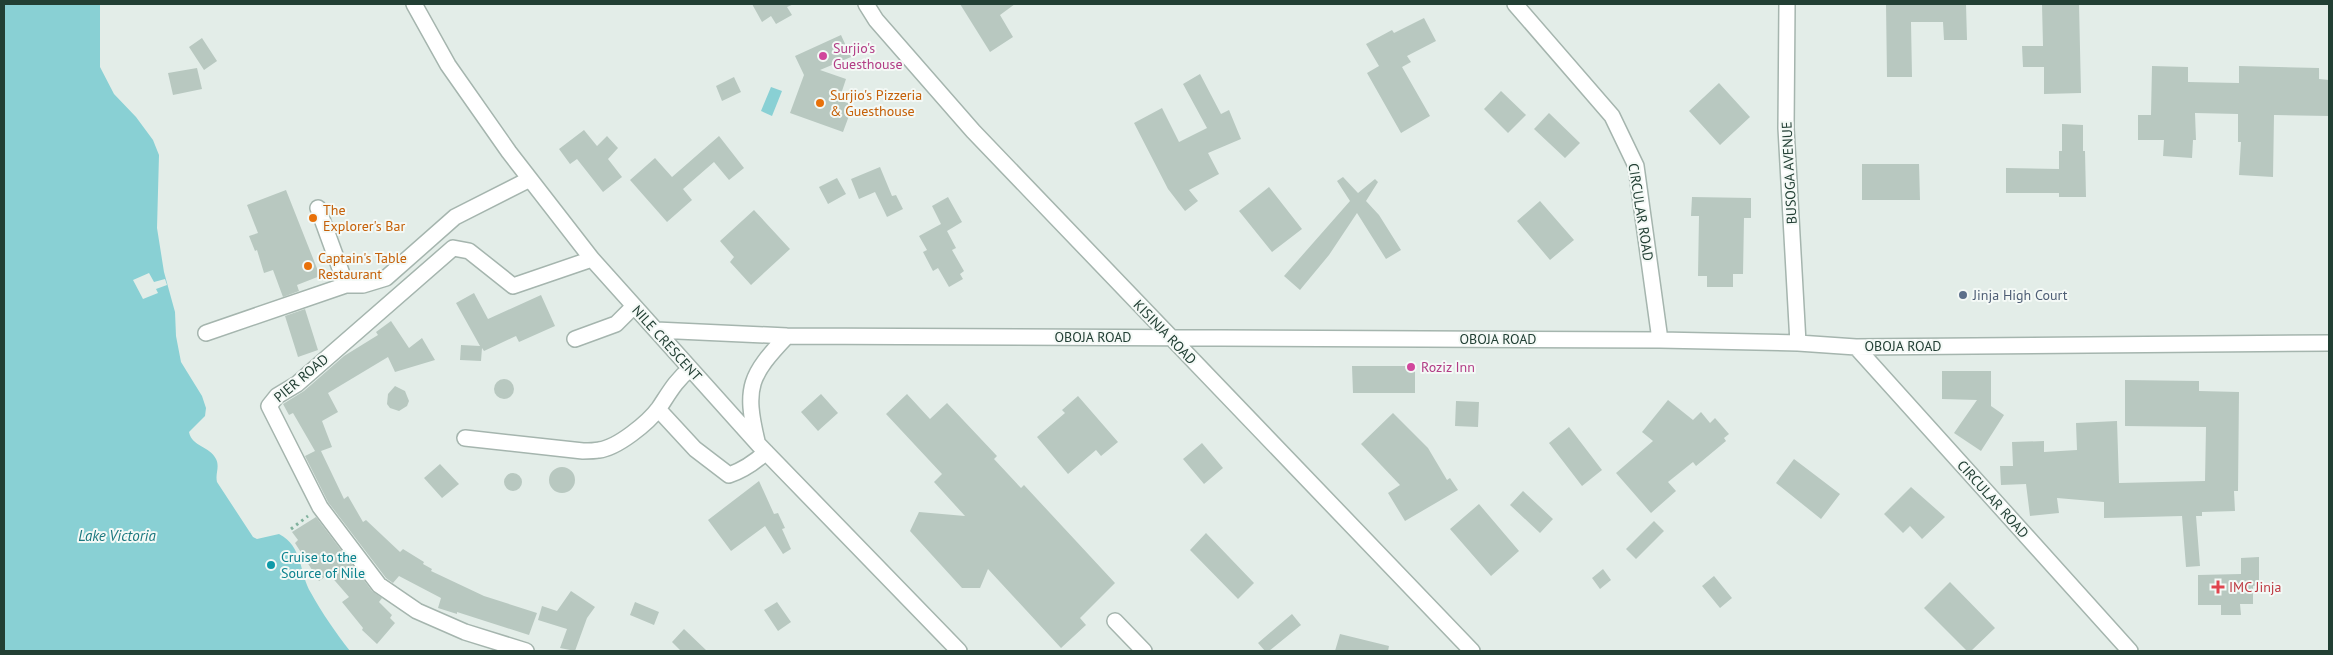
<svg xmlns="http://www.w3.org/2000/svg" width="2333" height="655" font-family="'PT Sans',sans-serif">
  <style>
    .water { fill: #89d0d4 }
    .pier { fill: #e3ede8 }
    .building { fill: #b8c8c0 }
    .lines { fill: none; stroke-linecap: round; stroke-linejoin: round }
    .minor-casing { stroke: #a5b5ae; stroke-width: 18 }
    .path { stroke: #82b29e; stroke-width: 3; stroke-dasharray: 2.5 4; stroke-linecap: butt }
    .minor { stroke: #fff; stroke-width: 15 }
    .hotel-dot { fill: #d1479c; stroke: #f4f9f6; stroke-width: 2 }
    .food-dot { fill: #e8710a; stroke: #f4f9f6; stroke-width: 2 }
    .service-dot { fill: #5c6f8a; stroke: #f4f9f6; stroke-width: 2 }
    .culture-dot { fill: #0f9aa8; stroke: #f4f9f6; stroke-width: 2 }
    .health-dot { fill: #e0444e; stroke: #f4f9f6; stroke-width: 2 }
    .labels { text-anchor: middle; stroke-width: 4; stroke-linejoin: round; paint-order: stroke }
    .hotel-label { font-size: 14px; fill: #b23c85; stroke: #f4f9f6; text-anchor: start }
    .food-label { font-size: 14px; fill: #c56008; stroke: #f4f9f6; text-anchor: start }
    .street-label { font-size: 14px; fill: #223f34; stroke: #f4f9f6 }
    .service-label { font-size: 14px; fill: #4e5e75; stroke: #f4f9f6; text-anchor: start }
    .culture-label { font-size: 14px; fill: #0d838f; stroke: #f4f9f6; text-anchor: start }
    .health-label { font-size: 14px; fill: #be3a42; stroke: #f4f9f6; text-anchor: start }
    .water-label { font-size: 15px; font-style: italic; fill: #1a777e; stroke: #f4f9f6 }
  </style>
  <rect width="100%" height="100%" fill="#e3ede8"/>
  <path class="water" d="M4 4H100V67L114 94 136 117 153 140 159 155 157 228 164 272 175 312 176 336 181 362 202 396 206 408 205 416 189 432C192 447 210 446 216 459 220 467 215 474 217 482L253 537 257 539 279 534C303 546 299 573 311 593 322 613 336 633 350 651H4Z
    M771 87 782 91 772 116 761 111Z"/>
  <path class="pier" d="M149 273 154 282 165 279 167 285 156 289 158 293 143 299 133 280Z"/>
  <path class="building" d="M752 4H794L787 7 792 15 776 24 771 16 762 22Z
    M960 4H1015L1000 15 1013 37 990 52Z
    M1886 4H1966L1967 40H1944L1943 22H1911L1912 77H1887Z
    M2042 4H2079L2081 93 2044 94V67H2023L2022 46H2043Z
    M1424 18 1436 41 1407 56 1411 62 1402 67 1430 116 1401 133 1367 73 1379 66 1366 44 1392 30 1394 33Z
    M841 35 851 57 820 70 846 79 839 100 853 105 843 132 790 113 804 75 795 56Z
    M202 38 217 61 204 70 189 47Z
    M2152 66 2188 67V82L2239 83V66L2319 68V79L2329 80V116L2274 115 2273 177 2239 175 2241 142H2238V114L2195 113 2196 140H2193L2192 158 2163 156 2164 140H2138V115H2151Z
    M197 68 202 89 173 95 168 73Z
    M1200 74 1221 114 1229 110 1241 139 1208 153 1219 174 1189 190 1198 201 1185 211 1168 189 1134 123 1162 108 1179 142 1207 128 1183 84Z
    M734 77 741 92 722 101 716 86Z
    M1719 83 1750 117 1720 145 1689 111Z
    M1501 91 1526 115 1508 133 1484 109Z
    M1549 113 1580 143 1565 158 1534 129Z
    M2062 124 2083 125V151H2085L2086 197H2059V193H2006V168L2059 169V151H2062Z
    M584 130 597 146 607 136 618 148 608 159 622 177 603 192 577 159 570 164 559 149Z
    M719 136 744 168 729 180 714 162 683 189 692 200 667 222 630 180 655 158 672 177Z
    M1862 164H1919L1920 200H1862Z
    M880 167 892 196 896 195 903 209 887 217 875 192 859 199 851 179Z
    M1343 177 1358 193 1375 179 1378 182 1366 201 1379 215 1401 250 1386 259 1357 213 1329 255 1300 290 1284 276 1350 201 1337 181Z
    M837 178 846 194 828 204 819 187Z
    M1269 187 1302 229 1272 252 1239 211Z
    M286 190 320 276 297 285 299 291 283 297 273 270 264 273 257 250 255 251 249 236 258 233 247 205Z
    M948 197 962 222 947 231 956 248 952 250 964 271 960 274 963 279 949 287 938 268 933 271 923 252 927 250 919 236 941 224 932 206Z
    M1692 197 1751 198V218H1744L1743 274H1733V287H1707V276H1698L1699 216H1691Z
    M1540 201 1574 240 1550 260 1517 221Z
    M754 210 790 249 751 285 730 262 734 257 720 241Z
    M474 293 488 319 541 295 555 326 519 342 516 336 484 351 482 348 481 361 460 360 461 345 480 346 456 303Z
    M305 309 318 350 298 357 285 316Z
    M391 321 409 348 422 338 435 360 395 372 388 357 328 393 338 412 322 421 332 447 321 451 344 499 348 496 363 522 366 520 400 552 403 549 424 562 423 564 432 569 431 571 484 596 537 613 529 635 457 612V614L438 608 441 598 399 576 393 583 386 578 328 502 305 456 315 451 293 413 289 415 283 404 304 391 344 356 378 335 376 332Z
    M1352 366H1415V393H1353Z
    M1942 371H1991V406L2004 415 1981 451 1954 433 1977 400 1942 399Z
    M494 389a10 10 0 1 1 20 0a10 10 0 1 1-20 0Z
    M2125 380 2199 381V391L2239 392 2238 491H2234L2235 511 2202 512V516H2196L2200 566 2186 567 2182 516 2104 518V502L2057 498 2059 513 2030 516 2026 484 2001 485 2000 466H2013L2012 442 2044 441V452L2077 450 2076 423 2117 421 2119 483 2205 481 2206 427 2125 426Z
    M395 386 405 391 409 401 407 406 399 411 390 408 387 404 388 394Z
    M821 394 838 413 818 431 801 412Z
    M907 394 930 419 947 403 997 456 994 459 1021 488 1024 485 1115 583 1080 618 1086 625 1061 648 988 569 980 588H962L910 531 919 512 965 516 934 482 942 474 886 414Z
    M1078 396 1118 442 1101 456 1096 450 1068 474 1037 437 1065 413 1062 410Z
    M1668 400 1693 420 1701 412 1710 423 1715 418 1729 434 1724 438 1726 441 1696 466 1693 462 1668 482 1676 491 1651 513 1616 473 1653 441 1642 432Z
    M1456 401 1479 402 1478 427 1455 426Z
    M1393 413 1428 448 1447 480 1450 478 1458 490 1405 521 1388 493 1400 485 1361 444Z
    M1569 427 1602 470 1582 486 1549 443Z
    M1202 443 1223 468 1204 484 1183 459Z
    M1794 459 1840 494 1821 519 1776 483Z
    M440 464 459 484 442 498 424 478Z
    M549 480a13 13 0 1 1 26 0a13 13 0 1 1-26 0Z
    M504 482a9 9 0 1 1 18 0a9 9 0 1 1-18 0Z
    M759 481 774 514 778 513 785 528 782 529 791 549 783 554 765 526 731 551 708 520Z
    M1911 487 1945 517 1922 539 1910 526 1903 533 1884 514Z
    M1523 491 1553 519 1540 533 1510 505Z
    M1479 504 1519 551 1491 576 1450 529Z
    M316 517 372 591 382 598 379 602 392 615 390 618 395 623 377 644 362 630 363 628 342 602 349 597 329 574 319 581 295 543 298 540 292 532Z
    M1654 521 1664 531 1636 559 1626 549Z
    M1206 533 1254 583 1238 599 1190 550Z
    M2259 557V585L2253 586V604H2240L2241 615H2221V605H2198V575L2241 574V558Z
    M1603 569 1611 580 1600 589 1592 578Z
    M1714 576 1732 598 1720 608 1702 586Z
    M1950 582 1995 628 1971 651H1967L1924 608Z
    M571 591 595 607 587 618 575 651 560 648 567 629 538 620 542 606 557 611Z
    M635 602 659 612 654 625 630 615Z
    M777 602 791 622 778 631 764 610Z
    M1292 614 1301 625 1269 651H1265L1258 643Z
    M684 629 707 651H681L672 642Z
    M1340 634 1389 646 1388 651H1335Z"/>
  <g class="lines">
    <g class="minor-casing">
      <path id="minor" d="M414 4 448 65 509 152 592 259 758 444 959 651
        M866 4 876 20 973 131 1472 651
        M1515 4 1612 116 1636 166 1660 340
        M1787 4 1786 128 1798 343
        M318 208 346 285
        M656 330 787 336 1660 340 1798 343 1856 347 2329 343
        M206 333 346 285H363L386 278 455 217 530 179
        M575 339 616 324 634 306
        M1856 347 2130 651
        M658 409 695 449 729 475C744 470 754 463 766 452
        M465 438 583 451C588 451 594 451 599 450 617 448 648 423 659 408 669 393 676 380 690 369
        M757 441C744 387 750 375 787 336
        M1115 621 1144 651
        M526 651 465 632 417 611 379 585 320 507 269 406 277 396 297 384 453 248 469 251 513 286 592 259"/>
    </g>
    <path class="path" d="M291 529 308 516"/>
    <use href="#minor" class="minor"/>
  </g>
  <g class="hotel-dot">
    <circle cx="823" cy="56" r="5"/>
    <circle cx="1411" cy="367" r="5"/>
  </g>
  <g class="food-dot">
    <circle cx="820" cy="103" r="5"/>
    <circle cx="313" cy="218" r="5"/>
    <circle cx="308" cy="266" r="5"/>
  </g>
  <circle class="service-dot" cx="1963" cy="295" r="5"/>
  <circle class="culture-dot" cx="271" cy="565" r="5"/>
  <path class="health-dot" d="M2215.5 579.5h5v5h5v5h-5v5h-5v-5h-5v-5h5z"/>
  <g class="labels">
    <g class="hotel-label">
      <text x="833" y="53">Surjio's<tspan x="833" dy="16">Guesthouse</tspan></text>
      <text x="1421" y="372">Roziz Inn</text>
    </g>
    <g class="food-label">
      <text x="830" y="100">Surjio's Pizzeria<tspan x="830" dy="16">&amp; Guesthouse</tspan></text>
      <text x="323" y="215">The<tspan x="323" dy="16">Explorer's Bar</tspan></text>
      <text x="318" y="263">Captain's Table<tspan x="318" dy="16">Restaurant</tspan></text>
    </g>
    <g class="street-label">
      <text transform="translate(1789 173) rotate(-93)" y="5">BUSOGA AVENUE</text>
      <text transform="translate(1641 212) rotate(81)" y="5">CIRCULAR ROAD</text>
      <text transform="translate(1165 332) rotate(46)" y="5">KISINJA ROAD</text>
      <text x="1093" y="342">OBOJA ROAD</text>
      <text x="1498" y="344">OBOJA ROAD</text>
      <text transform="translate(667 343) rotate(48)" y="5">NILE CRESCENT</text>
      <text x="1903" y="351">OBOJA ROAD</text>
      <text transform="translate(301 378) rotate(-40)" y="5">PIER ROAD</text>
      <text transform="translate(1993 499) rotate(48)" y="5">CIRCULAR ROAD</text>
    </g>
    <g class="service-label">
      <text x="1973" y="300">Jinja High Court</text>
    </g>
    <g class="culture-label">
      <text x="281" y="562">Cruise to the<tspan x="281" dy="16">Source of Nile</tspan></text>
    </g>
    <g class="health-label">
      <text x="2229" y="592">IMC Jinja</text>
    </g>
    <g class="water-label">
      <text x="117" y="541">Lake Victoria</text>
    </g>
  </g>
  <rect width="2333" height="655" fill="none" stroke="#223f34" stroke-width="10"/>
</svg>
